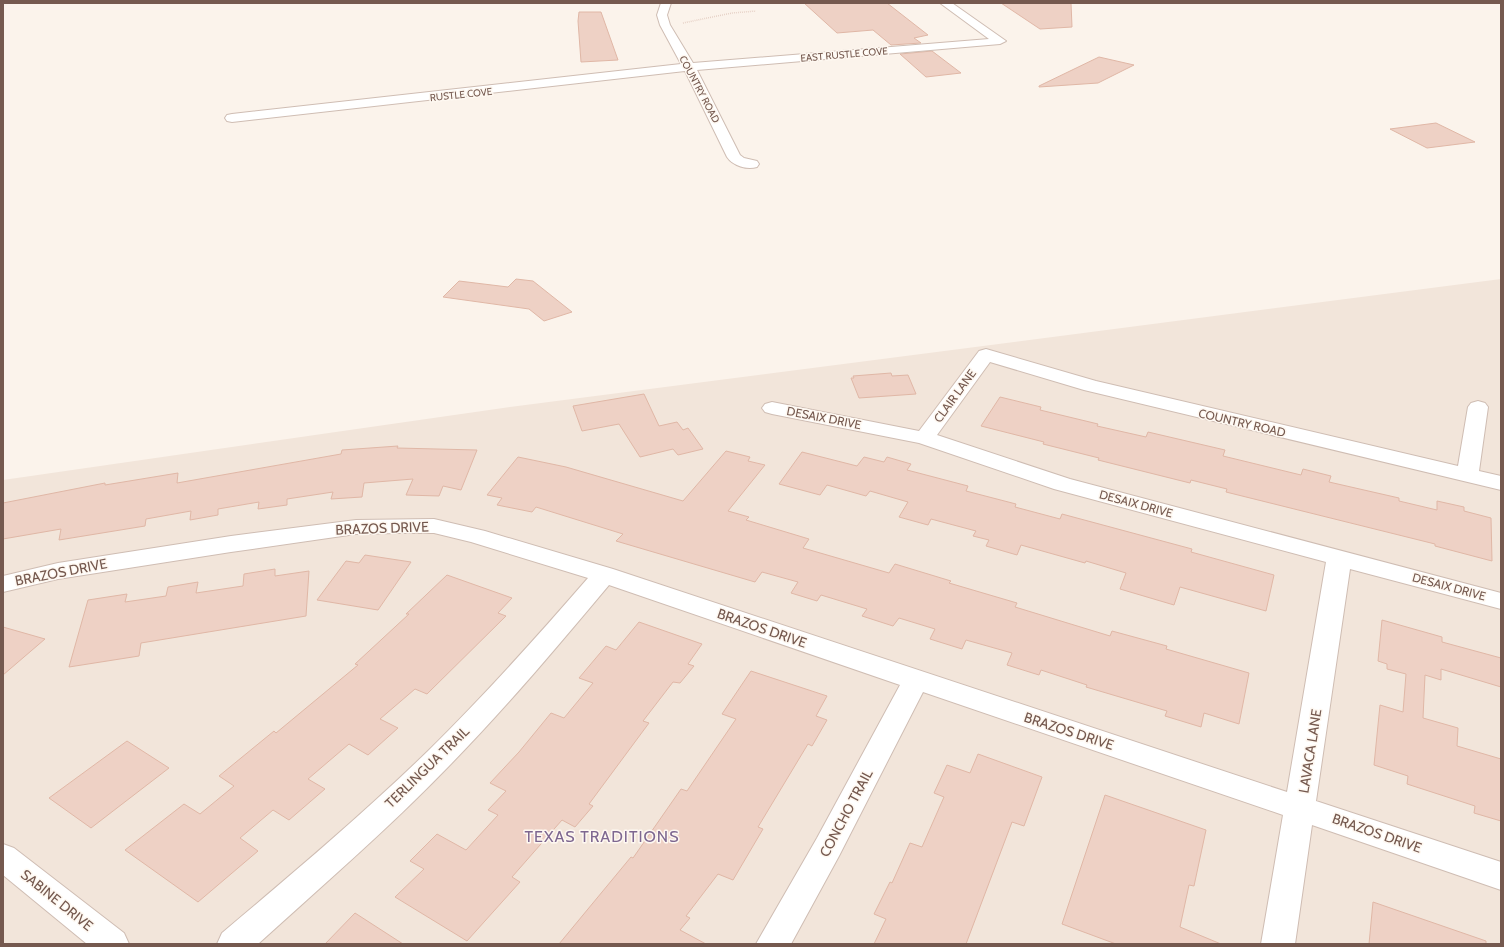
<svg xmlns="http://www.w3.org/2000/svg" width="1504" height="947" font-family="Cabin,sans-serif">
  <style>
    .residential { fill: #f2e5da }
    .building { fill: #eed1c5; stroke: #e0b7a6 }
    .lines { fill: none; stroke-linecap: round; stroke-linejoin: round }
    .minor-casing { stroke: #cfbdb3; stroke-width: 2 }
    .path { stroke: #d4b4a7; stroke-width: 1.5; stroke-dasharray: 0.5 1.5; stroke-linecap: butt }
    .minor { fill: #fff; fill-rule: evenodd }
    .labels { text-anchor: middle; stroke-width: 3; stroke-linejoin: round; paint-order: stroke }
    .far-street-label { font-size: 10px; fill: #75594f; stroke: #fef8f1 }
    .street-label { font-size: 12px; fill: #75594f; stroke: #fef8f1 }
    .near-street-label { font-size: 14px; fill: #75594f; stroke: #fef8f1 }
    .near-neighbourhood-label { font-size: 16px; letter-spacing: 1px; fill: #7e6790; stroke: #fef8f1 }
  </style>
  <rect width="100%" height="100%" fill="#fbf3eb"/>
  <path class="residential" d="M1501 279V944H3V480L503 408Z"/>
  <path class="building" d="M804 3H887L928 35 914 38 921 43 891 45 873 30 837 33Z
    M1001 3H1071L1072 27 1040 29Z
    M579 12H601L618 60 581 62 578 21Z
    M932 51 961 73 926 77 900 54Z
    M1099 57 1134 65 1098 83 1039 87V86Z
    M1436 123 1475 142 1427 148 1390 129Z
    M516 279 533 281 572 312 544 321 529 309 443 297 459 281 508 287Z
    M891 373 892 376 908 375 916 394 859 398 851 378H854L853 376Z
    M644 394 659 426 677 422 683 430 688 428 703 449 678 455 673 449 640 457 619 424 582 431 573 406Z
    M1000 397 1041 407 1040 410 1098 424 1097 426 1146 437 1148 432 1225 450 1223 456 1301 475 1303 469 1331 476 1329 482 1399 498V501L1437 510V501L1464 507V511L1491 518 1492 561 1435 546V544L1226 492 1227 489 1191 480 1190 483 1098 460 1099 458 1043 444 1044 442 981 426Z
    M398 446 397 448 477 450 461 490 443 486 439 496 406 495 413 479 364 483 362 497 331 499 333 492 287 499V505L258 509 259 502 218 509V515L190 520 191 511 146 519 145 526 59 540 61 529 3 539V503L105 483V485L178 473 177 483 341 454 342 450Z
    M726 451 750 457 748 461 765 465 728 511 749 517 746 520 809 539 803 548 889 573 895 564 951 581 949 583 1017 603 1015 607 1110 636 1112 631 1167 646 1166 649 1249 673 1239 724 1204 713 1201 727 1165 716 1167 711 1086 687 1087 685 1041 670 1039 675 1007 665 1012 653 966 640 962 649 930 639 935 629 899 618 893 626 862 616 867 609 821 595 817 601 791 593 798 582 762 572 755 582 616 541 623 534 536 507 532 512 497 505 502 498 487 495 518 457 566 467 683 501Z
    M802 452 857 466 864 457 884 462 887 457 911 464 907 470 968 486 966 491 1016 504 1015 507 1060 519 1062 514 1192 549 1191 552 1274 575 1266 611 1180 587 1174 605 1120 589 1126 573 1086 561 1085 563 1021 545 1017 555 986 546 989 540 973 536 976 531 931 519 928 525 899 517 908 502 870 491 866 496 827 485 820 495 779 484Z
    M365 555 411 562 378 610 317 600 346 561 359 563Z
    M275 569V576L309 571 306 616 141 643 139 656 69 667 88 600 127 594 125 602 166 596 168 587 198 582 196 593 243 586 244 574Z
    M447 575 512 598 498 613 506 616 427 694 415 689 380 719 398 728 368 755 349 744 308 779 325 789 289 820 273 810 240 838 258 851 198 902 125 850 184 804 200 814 234 786 219 776 274 731 276 733 358 665 355 664 409 614H406Z
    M1382 620 1442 637V642L1501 658V687L1441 669V680L1425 675 1423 718 1458 728 1457 746 1501 759V821L1474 813 1475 806 1407 784 1408 776 1374 765 1380 705 1403 712 1406 674 1387 669V664L1378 661Z
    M639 622 702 644 688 664 694 666 680 683 673 682 643 721 649 723 589 804 593 806 575 827 562 820 512 877 520 882 467 941 395 897 424 869 410 861 437 834 466 850 498 815 488 810 506 791 490 783 519 752 551 713 564 718 593 683 579 678 606 646 616 650Z
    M3 627 45 639 3 675Z
    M751 671 827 696 816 716 827 720 812 746 808 744 758 827 763 829 733 880 718 874 686 916 690 918 680 930 706 944H559L631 857 633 858 681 789 687 791 736 719 722 714Z
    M127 741 169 768 91 828 49 798Z
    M978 754 1042 777 1024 826 1012 822 966 944H874L886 919 874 914 890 882 892 883 910 843 922 847 944 797 934 793 947 765 970 773Z
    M1105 795 1206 830 1194 886 1189 885 1180 927 1221 944H1116L1062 924Z
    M1373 902 1486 941V944H1369Z
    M355 913 403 944H325Z"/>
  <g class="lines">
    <g class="minor-casing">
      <path id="minor" d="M661 3H671L667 15 670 25 693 63 989 39 940 3H952L1006 41 1000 44 697 70 740 155 744 158 757 161 759 164 757 167C747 170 733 166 727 157L685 71 232 122 227 121 225 118 227 115 232 114 681 64 660 25 657 15Z
        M986 349 1096 381 1458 466 1468 407 1471 403 1478 401 1485 403 1488 407 1479 471 1501 476V490L1084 390 990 362 937 435 1070 479 1501 593V609L1350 569 1316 801 1501 862V890L1312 825 1295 944H1261L1283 815 923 692 839 856 791 944H756L817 838 900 685 609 585C557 647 505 709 448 767 388 829 322 886 258 944H217L222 933C292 874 362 815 428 751 484 696 536 638 588 578L471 542 434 533H397L356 534 231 552 58 579 3 592V576L58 563 231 536 356 520 434 519 485 531 613 569 1287 792 1326 562 1054 489 919 443 772 414 765 412 762 408 765 404 772 402 919 431 979 351Z
        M3 844 14 848 124 933 129 944H87L3 875Z"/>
    </g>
    <path class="path" d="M683 23 732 13 756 11"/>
    <use href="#minor" class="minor"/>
  </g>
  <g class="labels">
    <g class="far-street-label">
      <text transform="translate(844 54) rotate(-5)" y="4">EAST RUSTLE COVE</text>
      <text transform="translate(700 89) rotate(62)" y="4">COUNTRY ROAD</text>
      <text transform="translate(461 94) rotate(-6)" y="4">RUSTLE COVE</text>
    </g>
    <g class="street-label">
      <text transform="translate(955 396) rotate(-54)" y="4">CLAIR LANE</text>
      <text transform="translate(824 418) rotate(11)" y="4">DESAIX DRIVE</text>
      <text transform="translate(1242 423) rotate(13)" y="4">COUNTRY ROAD</text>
      <text transform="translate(1136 504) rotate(15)" y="4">DESAIX DRIVE</text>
      <text transform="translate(1449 587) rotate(15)" y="4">DESAIX DRIVE</text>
    </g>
    <g class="near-street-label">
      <text transform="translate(382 528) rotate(-2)" y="5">BRAZOS DRIVE</text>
      <text transform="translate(61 572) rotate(-11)" y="5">BRAZOS DRIVE</text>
      <text transform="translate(762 628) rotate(19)" y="5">BRAZOS DRIVE</text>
      <text transform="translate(1069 731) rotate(18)" y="5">BRAZOS DRIVE</text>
      <text transform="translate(1310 751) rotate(-81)" y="5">LAVACA LANE</text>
      <text transform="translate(427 767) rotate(-44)" y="5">TERLINGUA TRAIL</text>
      <text transform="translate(846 813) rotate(-62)" y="5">CONCHO TRAIL</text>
      <text transform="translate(1377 833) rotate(19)" y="5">BRAZOS DRIVE</text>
      <text transform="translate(57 900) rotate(39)" y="5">SABINE DRIVE</text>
    </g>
    <g class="near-neighbourhood-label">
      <text x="602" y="842">TEXAS TRADITIONS</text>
    </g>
  </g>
  <rect width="1504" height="947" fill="none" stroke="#75594f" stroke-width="8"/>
</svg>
